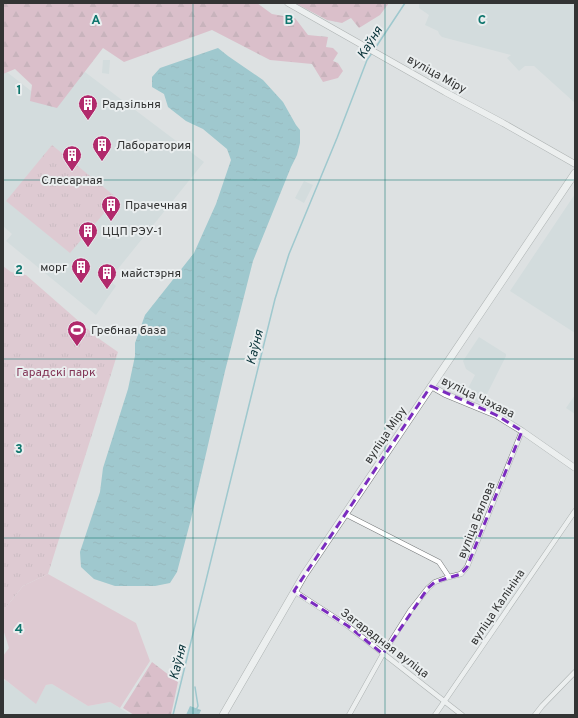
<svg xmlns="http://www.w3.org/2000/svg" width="578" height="718" font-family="Overpass,sans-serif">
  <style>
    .built { fill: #c8d5d7 }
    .forest { fill: url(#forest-firs) }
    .park { fill: url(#park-tufts) }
    .garden { fill: #e0aebf }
    .water { fill: url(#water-ripples) }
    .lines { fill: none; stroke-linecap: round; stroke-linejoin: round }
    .stream { stroke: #54a8b5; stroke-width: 1.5 }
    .minor-casing { stroke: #76797a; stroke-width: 5.5 }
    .tertiary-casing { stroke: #76797a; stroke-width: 7 }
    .secondary-casing { stroke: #76797a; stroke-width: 8 }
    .minor { stroke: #fff; stroke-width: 4.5 }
    .tertiary { stroke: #fff; stroke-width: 6 }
    .secondary { stroke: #fff; stroke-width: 7 }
    .marked { fill: none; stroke: #7b2cbf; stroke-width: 3; stroke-dasharray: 8 5; stroke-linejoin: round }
    .grid { fill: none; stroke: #0f766e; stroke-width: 1; stroke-opacity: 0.55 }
    .labels { text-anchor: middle; stroke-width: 4; stroke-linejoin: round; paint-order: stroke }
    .street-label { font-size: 12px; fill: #333434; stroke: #eaeeef }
    .poi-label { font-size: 12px; fill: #333434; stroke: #eaeeef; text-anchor: start }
    .park-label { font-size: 12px; fill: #833557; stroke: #eaeeef }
    .water-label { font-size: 13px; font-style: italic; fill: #073238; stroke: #eaeeef }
    .grid-label { font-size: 13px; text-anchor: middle; font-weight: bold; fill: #0f766e; stroke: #eaeeef; stroke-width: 4; stroke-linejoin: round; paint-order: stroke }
  </style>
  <defs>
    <pattern id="forest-firs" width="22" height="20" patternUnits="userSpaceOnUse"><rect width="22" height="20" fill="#d796ae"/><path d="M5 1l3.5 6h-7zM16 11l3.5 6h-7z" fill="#af7b8e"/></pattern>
    <pattern id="park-tufts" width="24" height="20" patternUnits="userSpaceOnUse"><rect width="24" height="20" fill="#e0aebf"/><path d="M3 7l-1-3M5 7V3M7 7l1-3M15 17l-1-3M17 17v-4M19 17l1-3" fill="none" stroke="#b68e9c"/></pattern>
    <pattern id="water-ripples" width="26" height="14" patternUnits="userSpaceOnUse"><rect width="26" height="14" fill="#54a8b5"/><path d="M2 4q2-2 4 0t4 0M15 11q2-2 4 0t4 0" fill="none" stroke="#468a94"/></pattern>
  </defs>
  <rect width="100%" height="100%" fill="#dde1e2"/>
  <path class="built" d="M419 3H575V103L534 66H525L519 71 507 58 511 55 442 37 439 34 438 31 425 25 429 15 419 8Z
    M65 57 204 162 109 280 116 286 106 300 101 308 96 315 6 241 12 234 3 226V69L35 94Z
    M103 60H110L109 74 102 73Z
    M304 181 313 185 304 203 295 198Z
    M575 194V333L510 291Z
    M479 337 506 354V356L482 404 464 396 475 375 466 369 463 361Z
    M575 395V414L566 408Z
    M5 680 36 703 46 685 52 684 88 706 110 702 131 715H3V682Z"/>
  <path class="forest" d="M3 3H257L272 14 295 18 308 35 328 37 326 47 333 48 338 53 333 61 338 63 343 71 338 78 323 82 312 64 270 60 212 30 124 62 103 48 57 108 30 101 32 85 15 69 3 74Z
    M295 3H389L380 15 359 28 351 18 342 23 327 20Z
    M152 662 178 682 171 715H134L123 708Z"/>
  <path class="park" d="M52 145 117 198 70 253 6 201Z
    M3 266 11 272 26 275 98 338 118 352 48 574 23 586 3 611Z"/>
  <path class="garden" d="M48 574 136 623 150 661 120 708 110 702 88 706 52 684 46 685 36 704 3 678V656L9 648 3 629V611L23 586Z"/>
  <path class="water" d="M218 48 228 56 263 80 283 102 296 125 300 130V143L297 155 291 167 253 261 225 371 191 519 177 572 170 583 155 586H115L94 579 81 567 80 552 100 492 103 468 128 389 135 356V343L145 315 194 253 216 204 231 160 227 149 203 129 186 121 168 107 164 94 152 87V77L160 68Z
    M190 706 201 710 199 715H186Z"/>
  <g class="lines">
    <path class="stream" d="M374 50 405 3
      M195 687 198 706 196 710
      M173 715 275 299 289 254 337 138 367 60 372 53"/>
    <g class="minor-casing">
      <path id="minor" d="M345 514 439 562 449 577
        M294 591 348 626 462 715
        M349 715 383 654 410 611 428 588 435 582 449 577 461 574 467 567 522 431
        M435 715 575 511
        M535 715 542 706 575 672"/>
    </g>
    <g class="tertiary-casing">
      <path id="tertiary" d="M288 3 445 92 503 123 575 164
        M431 386 445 394 496 415 522 431 575 468"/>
    </g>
    <g class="secondary-casing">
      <path id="secondary" d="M223 715 304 575 575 173"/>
    </g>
    <use href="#minor" class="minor"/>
    <use href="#tertiary" class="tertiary"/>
    <use href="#secondary" class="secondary"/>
  </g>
  <path d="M0 0H578V718H0ZM431 386 496 415 522 431 467 567 461 574 435 582 428 588 383 654 348 626 294 591Z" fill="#dde1e2" fill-opacity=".55" fill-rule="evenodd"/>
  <path class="marked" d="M431 386 496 415 522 431 467 567 461 574 435 582 428 588 383 654 348 626 294 591Z"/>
  <path class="grid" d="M193 3V715M385 3V715M3 180H575M3 359H575M3 538H575"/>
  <defs>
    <g id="building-pin" transform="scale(1)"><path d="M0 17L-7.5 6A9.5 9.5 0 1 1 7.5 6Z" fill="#b12a6c" stroke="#eaeeef"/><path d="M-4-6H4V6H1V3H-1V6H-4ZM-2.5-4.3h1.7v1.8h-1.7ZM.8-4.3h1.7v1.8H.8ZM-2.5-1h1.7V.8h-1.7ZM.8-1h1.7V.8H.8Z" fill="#fff"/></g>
    <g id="stadium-pin" transform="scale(1)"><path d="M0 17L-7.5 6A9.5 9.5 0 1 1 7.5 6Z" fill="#b12a6c" stroke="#eaeeef"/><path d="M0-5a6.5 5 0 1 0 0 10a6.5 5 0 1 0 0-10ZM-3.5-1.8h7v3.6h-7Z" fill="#fff"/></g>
  </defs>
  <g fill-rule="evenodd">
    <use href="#building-pin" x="88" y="104"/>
    <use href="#building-pin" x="102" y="145"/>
    <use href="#building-pin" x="72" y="155"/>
    <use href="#building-pin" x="111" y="205"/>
    <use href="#building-pin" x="88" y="231"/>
    <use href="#building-pin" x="81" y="267"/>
    <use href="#building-pin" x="107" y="273"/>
    <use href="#stadium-pin" x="77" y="330"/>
  </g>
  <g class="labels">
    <g class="street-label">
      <text transform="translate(437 74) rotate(29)" y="4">вуліца Міру</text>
      <text transform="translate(478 397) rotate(26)" y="4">вуліца Чэхава</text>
      <text transform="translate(385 435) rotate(-56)" y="4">вуліца Міру</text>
      <text transform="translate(476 520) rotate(-68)" y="4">вуліца Бялова</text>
      <text transform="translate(497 607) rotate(-56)" y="4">вуліца Калініна</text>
      <text transform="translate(385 643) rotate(37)" y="4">Загарадная вуліца</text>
    </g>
    <g class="poi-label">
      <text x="102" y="108">Радзільня</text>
      <text x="116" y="149">Лаборатория</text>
      <text x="72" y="184" text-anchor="middle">Слесарная</text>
      <text x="125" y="209">Прачечная</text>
      <text x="102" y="235">ЦЦП РЭУ-1</text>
      <text x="67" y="271" text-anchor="end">морг</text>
      <text x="121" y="277">майстэрня</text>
      <text x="91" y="334">Гребная база</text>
    </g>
    <g class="park-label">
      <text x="56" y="376">Гарадскі парк</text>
    </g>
    <g class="water-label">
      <text transform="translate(369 42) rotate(-58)" y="5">Каўня</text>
      <text transform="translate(254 347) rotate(-76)" y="5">Каўня</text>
      <text transform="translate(177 662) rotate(-76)" y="5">Каўня</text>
    </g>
  </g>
  <g class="grid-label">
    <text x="96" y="24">A</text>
    <text x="289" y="24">B</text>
    <text x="482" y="24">C</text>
    <text x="19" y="94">1</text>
    <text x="19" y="274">2</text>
    <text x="19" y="453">3</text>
    <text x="19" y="633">4</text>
  </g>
  <rect width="578" height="718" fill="none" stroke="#333434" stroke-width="8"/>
</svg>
